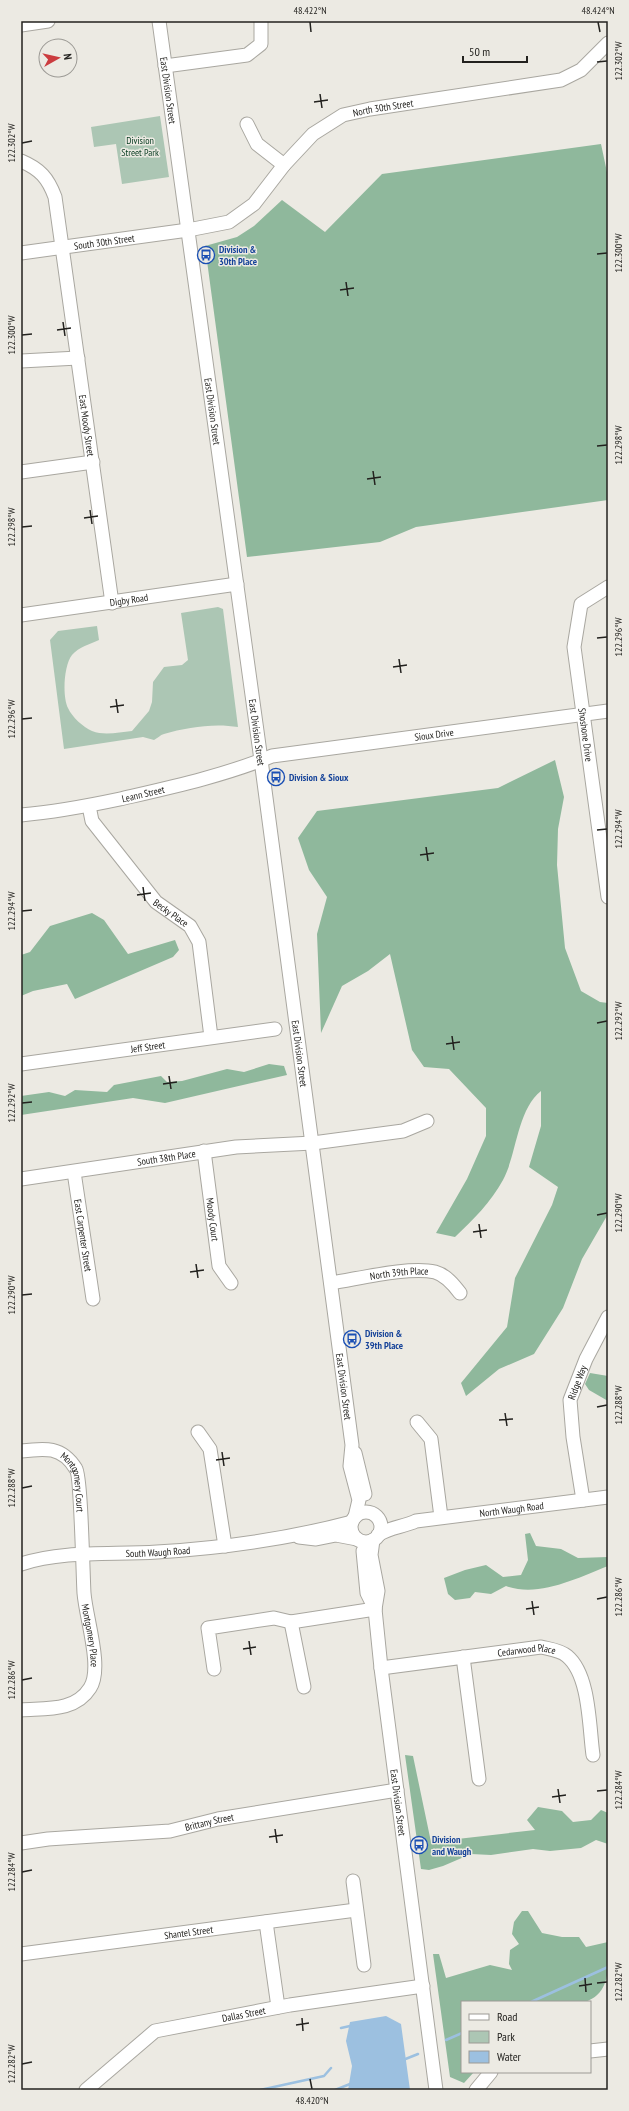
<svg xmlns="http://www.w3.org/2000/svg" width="629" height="2111" font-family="'PT Sans Narrow',sans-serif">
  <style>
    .green { fill: #acc6b4 }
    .forest { fill: #8fb89c }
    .water { fill: #9cc0e0 }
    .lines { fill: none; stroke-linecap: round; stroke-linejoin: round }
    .stream { stroke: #9cc0e0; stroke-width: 2.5 }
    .minor-casing { stroke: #a9a7a0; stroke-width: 15 }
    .minor { stroke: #fff; stroke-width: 13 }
    .ticks { fill: none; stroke: #23221f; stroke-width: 1.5 }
    .labels { text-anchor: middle; stroke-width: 3; stroke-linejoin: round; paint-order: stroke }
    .street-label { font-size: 10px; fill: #23221f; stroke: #eceae3 }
    .park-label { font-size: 10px; fill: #053a1f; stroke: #eceae3 }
    .transit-label { font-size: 10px; font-weight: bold; fill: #164399; stroke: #eceae3; text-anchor: start }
    .neatline { fill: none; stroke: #23221f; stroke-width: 1.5 }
    .ticks-label { font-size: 10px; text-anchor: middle; fill: #23221f }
  </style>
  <rect width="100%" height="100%" fill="#eceae3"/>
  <path class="green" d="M160 116 169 177 122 184 116 144 94 147 91 127Z
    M218 607 223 609 238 727C215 723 187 727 164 734 160 735 158 738 154 740L143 737 64 749 50 640 58 631 97 626 99 640C90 644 79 647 72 655 64 665 62 696 68 708 72 717 83 727 92 731 105 736 119 732 132 731L149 711 152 702 153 682 164 667 182 665 188 660 181 613Z"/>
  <path class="forest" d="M601 144 608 177V500L416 527 380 542 247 557 205 246 237 237 254 226 282 200 325 232 382 174Z
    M555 760 564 797 558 829 557 865 565 948 581 991 600 1002 608 1003V1214L582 1259 563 1308 534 1354 499 1369 466 1396 461 1383 507 1327 515 1278 552 1205 558 1187 529 1167 541 1126V1091C517 1110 517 1154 503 1180 491 1202 473 1220 455 1237L436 1233 467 1179 486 1136V1108L449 1069 424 1067 412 1050 390 954 368 971 342 986 321 1033 317 934 327 897 309 870 298 838 317 811 498 788Z
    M92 913 104 920 128 954 175 940 179 950 173 957 75 999 67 984 33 991 21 996V955L30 952 50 926Z
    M269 1064 284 1066 287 1075 165 1103 133 1098 21 1115V1096L49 1092 65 1096 75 1090 107 1092 114 1085 161 1076 167 1082 182 1081 227 1069 244 1072Z
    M590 1373 608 1376V1401L589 1390 585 1384Z
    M530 1533 536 1546 561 1549 578 1558 608 1557V1566C577 1578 539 1598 506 1586L491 1594 475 1592 470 1598 455 1600 448 1594 444 1578 465 1570 486 1565 503 1577 521 1575 528 1560 525 1534Z
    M405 1755 413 1756 431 1842 535 1830 527 1820 538 1807 562 1811 573 1822 591 1820 601 1810 608 1813V1844L596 1840 581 1848 550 1851 533 1849 491 1855 471 1854 443 1866 429 1870 421 1869Z
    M522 1911H528L542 1933 562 1937H579L586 1947 608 1942C608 1965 612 1993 585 2002H462V2072H474L464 2083 450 2077 433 1954H439L446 1978 490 1965 512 1970 509 1964 510 1950 519 1944 512 1934 514 1922Z"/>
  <path class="water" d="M386 2016 401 2024 410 2090H348L352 2066 346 2041 350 2022Z"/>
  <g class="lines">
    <path class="stream" d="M531 2002 608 1967
      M341 2028 350 2026
      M446 2040 462 2033
      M403 2060 418 2054
      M260 2090 324 2076 331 2068
      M335 2090 350 2084"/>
    <g class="minor-casing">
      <g id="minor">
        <path id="s1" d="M159 21 261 760 352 1445 350 1466 359 1500 355 1517"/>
        <path d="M21 25 48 21"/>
        <path d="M165 66 247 55 261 44V21"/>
        <path d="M247 124 257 144 284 165"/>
        <path id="s2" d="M21 161C40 169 48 178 55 197L112 603"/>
        <path id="s3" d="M21 253 188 230 229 222 254 204 284 165 313 134 343 115 370 109 561 80 581 70 608 43"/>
        <path d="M21 361 78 358"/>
        <path d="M21 472 93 462"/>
        <path id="s4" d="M608 587 581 604 574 647 608 897"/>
        <path id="s5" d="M21 615 237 584"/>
        <path id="s6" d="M89 806 92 821 156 902 190 926 199 942 211 1037"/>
        <path id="s7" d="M21 815C55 812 87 806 120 799 172 787 223 776 272 756L608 711"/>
        <path id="s8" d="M21 1064 275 1029"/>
        <path id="s9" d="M204 1151 219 1266 231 1283"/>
        <path id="s10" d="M74 1172 93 1299"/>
        <path id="s11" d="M21 1179 236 1147 313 1143 403 1131 427 1121"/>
        <path id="s12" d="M331 1283C358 1279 409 1266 435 1272 446 1275 454 1285 460 1293"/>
        <path d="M417 1422 431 1439 441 1517"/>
        <path d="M198 1432 210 1449 225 1546"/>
        <path id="s13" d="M21 1451C45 1448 62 1446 76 1469 81 1476 83 1577 84 1593 86 1619 103 1668 90 1688 75 1712 45 1708 21 1710"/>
        <path d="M355 1453 365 1494"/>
        <path id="s14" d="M583 1500 573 1437 570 1400 586 1359 608 1317"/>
        <circle cx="366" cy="1527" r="15"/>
        <path id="s15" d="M378 1535C390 1527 403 1527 416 1521L608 1497"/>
        <path d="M299 1537 316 1539 336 1535 357 1539"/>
        <path id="s16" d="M373 1540 371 1555 378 1591 375 1609 381 1668 436 2090"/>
        <path d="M363 1551 367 1593 375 1609"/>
        <path id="s17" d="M21 1564C64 1550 112 1555 157 1552 223 1548 288 1539 352 1522"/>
        <path d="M291 1622 304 1687"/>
        <path d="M463 1657 479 1779"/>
        <path id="s18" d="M381 1668 541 1647C549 1649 560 1650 567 1656 590 1675 589 1727 593 1755"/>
        <path d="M214 1669 208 1628 274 1618 291 1622 375 1609"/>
        <path id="s19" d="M21 1843 48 1839 170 1831 218 1819 397 1790"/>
        <path d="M353 1881 364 1965"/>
        <path d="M266 1922 278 2007"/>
        <path id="s20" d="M21 1954 356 1910"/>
        <path d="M590 2051 608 2049"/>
        <path id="s21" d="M86 2090 155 2031 290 2005 423 1986"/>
        <path d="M476 2090 491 2072"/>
      </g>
    </g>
    <use href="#minor" class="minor"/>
  </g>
  <path class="ticks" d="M310 22 311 32M598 22 600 32M597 62 607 61M320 94 322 108M314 102 328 100M22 143 32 141M597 254 607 253M346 282 348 296M340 290 354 288M63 322 65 336M57 330 71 328M22 335 32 334M597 446 607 445M373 471 375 485M367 479 381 477M90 510 92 524M84 518 98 516M22 527 32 526M597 638 607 637M399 659 401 673M393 667 407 665M116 699 118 713M110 707 124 705M22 719 32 718M597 830 607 829M426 847 428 861M420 855 434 853M143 887 145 901M137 895 151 893M22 911 32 910M597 1023 607 1021M452 1036 454 1050M446 1044 460 1042M169 1076 171 1089M163 1084 177 1082M22 1103 32 1102M597 1215 607 1213M479 1224 481 1238M473 1232 487 1230M196 1264 198 1278M190 1272 204 1270M22 1295 32 1294M597 1407 607 1405M505 1413 507 1426M499 1420 513 1419M222 1452 224 1466M216 1460 230 1458M22 1488 32 1486M597 1599 607 1597M532 1601 534 1615M526 1609 539 1607M249 1641 251 1655M243 1649 256 1647M22 1680 32 1678M558 1789 560 1803M597 1791 607 1790M552 1797 566 1795M275 1829 277 1843M269 1837 283 1835M22 1872 32 1870M585 1978 586 1992M597 1983 607 1982M579 1986 592 1984M302 2018 303 2031M296 2025 309 2023M22 2064 32 2062M310 2079 312 2089"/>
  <defs>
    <g id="bus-ring" transform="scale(0.9)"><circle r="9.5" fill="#eceae3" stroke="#1a4fb4" stroke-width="1.5"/><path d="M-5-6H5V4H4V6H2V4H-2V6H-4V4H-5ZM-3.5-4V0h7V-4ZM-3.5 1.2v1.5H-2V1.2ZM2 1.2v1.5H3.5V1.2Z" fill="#1a4fb4"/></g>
  </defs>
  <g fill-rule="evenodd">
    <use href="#bus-ring" x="206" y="255"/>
    <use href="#bus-ring" x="276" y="777"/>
    <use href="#bus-ring" x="352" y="1339"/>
    <use href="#bus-ring" x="419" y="1845"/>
  </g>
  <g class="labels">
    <g class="street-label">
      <text dy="4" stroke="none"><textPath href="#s1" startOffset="70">East Division Street</textPath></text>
      <text dy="4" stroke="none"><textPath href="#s3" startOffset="409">North 30th Street</textPath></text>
      <text dy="4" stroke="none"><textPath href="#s3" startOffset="84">South 30th Street</textPath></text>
      <text dy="4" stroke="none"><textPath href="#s1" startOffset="394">East Division Street</textPath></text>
      <text dy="4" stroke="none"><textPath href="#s2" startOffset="282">East Moody Street</textPath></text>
      <text dy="4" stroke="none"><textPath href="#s5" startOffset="109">Digby Road</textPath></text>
      <text dy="4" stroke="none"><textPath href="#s1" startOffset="718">East Division Street</textPath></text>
      <text dy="4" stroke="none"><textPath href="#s7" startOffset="422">Sioux Drive</textPath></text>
      <text dy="4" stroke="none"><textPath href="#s4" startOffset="164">Shoshone Drive</textPath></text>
      <text dy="4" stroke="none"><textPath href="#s7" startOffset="124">Leann Street</textPath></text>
      <text dy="4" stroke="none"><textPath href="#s6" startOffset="137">Becky Place</textPath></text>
      <text dy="4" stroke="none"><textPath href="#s8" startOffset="128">Jeff Street</textPath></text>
      <text dy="4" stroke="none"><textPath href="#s1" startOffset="1042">East Division Street</textPath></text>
      <text dy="4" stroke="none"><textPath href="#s11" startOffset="147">South 38th Place</textPath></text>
      <text dy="4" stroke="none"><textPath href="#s9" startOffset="69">Moody Court</textPath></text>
      <text dy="4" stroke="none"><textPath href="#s10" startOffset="64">East Carpenter Street</textPath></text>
      <text dy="4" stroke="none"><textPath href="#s12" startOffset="69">North 39th Place</textPath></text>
      <text dy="4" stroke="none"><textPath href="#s14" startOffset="120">Ridge Way</textPath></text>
      <text dy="4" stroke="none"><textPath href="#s1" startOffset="1378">East Division Street</textPath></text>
      <text dy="4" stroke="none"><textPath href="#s13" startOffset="74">Montgomery Court</textPath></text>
      <text dy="4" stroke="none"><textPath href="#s15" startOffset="137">North Waugh Road</textPath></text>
      <text dy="4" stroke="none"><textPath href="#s17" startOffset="138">South Waugh Road</textPath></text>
      <text dy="4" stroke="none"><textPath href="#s13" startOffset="230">Montgomery Place</textPath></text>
      <text dy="4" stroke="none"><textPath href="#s18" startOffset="147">Cedarwood Place</textPath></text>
      <text dy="4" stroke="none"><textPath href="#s16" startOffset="265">East Division Street</textPath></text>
      <text dy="4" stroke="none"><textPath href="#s19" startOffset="190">Brittany Street</textPath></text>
      <text dy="4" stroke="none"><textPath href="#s20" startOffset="169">Shantel Street</textPath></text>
      <text dy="4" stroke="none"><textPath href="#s21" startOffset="181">Dallas Street</textPath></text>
    </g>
    <g class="park-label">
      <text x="140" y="144">Division<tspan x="140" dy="12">Street Park</tspan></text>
    </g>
    <g class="transit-label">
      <text x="219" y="253">Division &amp;<tspan x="219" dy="12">30th Place</tspan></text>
      <text x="289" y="781">Division &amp; Sioux</text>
      <text x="365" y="1337">Division &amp;<tspan x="365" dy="12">39th Place</tspan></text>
      <text x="432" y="1843">Division<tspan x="432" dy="12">and Waugh</tspan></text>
    </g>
  </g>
  <rect width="629" height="2111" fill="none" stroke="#eceae3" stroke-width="44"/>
  <rect x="461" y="2001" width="130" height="72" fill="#eceae3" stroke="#9c9a95"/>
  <rect x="469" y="2014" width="20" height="6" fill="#ffffff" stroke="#9c9a95"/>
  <text x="497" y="2021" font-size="12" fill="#23221f">Road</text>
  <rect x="469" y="2031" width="20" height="12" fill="#acc6b4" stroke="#9c9a95"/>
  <text x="497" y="2041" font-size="12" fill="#23221f">Park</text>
  <rect x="469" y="2051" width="20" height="12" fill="#9cc0e0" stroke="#9c9a95"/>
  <text x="497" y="2061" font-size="12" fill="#23221f">Water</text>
  <g transform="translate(58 58) rotate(82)"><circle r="19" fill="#eceae3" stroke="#9c9a95"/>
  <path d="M0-3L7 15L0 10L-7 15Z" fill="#cb3c3f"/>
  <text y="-6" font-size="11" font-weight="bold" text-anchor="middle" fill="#23221f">N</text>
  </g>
  <path d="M463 56v6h64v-6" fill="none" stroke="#23221f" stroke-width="2"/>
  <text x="469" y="56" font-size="12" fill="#23221f" stroke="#eceae3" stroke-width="3" paint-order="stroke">50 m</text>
  <rect x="22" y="22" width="585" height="2067" class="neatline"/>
  <g class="ticks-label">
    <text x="310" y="14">48.422°N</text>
    <text x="598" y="14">48.424°N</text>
    <text transform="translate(618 61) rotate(-90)" y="4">122.302°W</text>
    <text transform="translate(11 143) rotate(-90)" y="4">122.302°W</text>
    <text transform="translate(618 253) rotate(-90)" y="4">122.300°W</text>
    <text transform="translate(11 335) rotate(-90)" y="4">122.300°W</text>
    <text transform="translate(618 445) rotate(-90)" y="4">122.298°W</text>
    <text transform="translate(11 527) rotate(-90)" y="4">122.298°W</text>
    <text transform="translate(618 637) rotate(-90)" y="4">122.296°W</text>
    <text transform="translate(11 719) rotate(-90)" y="4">122.296°W</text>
    <text transform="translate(618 829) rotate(-90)" y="4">122.294°W</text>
    <text transform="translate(11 911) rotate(-90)" y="4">122.294°W</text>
    <text transform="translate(618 1021) rotate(-90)" y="4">122.292°W</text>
    <text transform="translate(11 1103) rotate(-90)" y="4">122.292°W</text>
    <text transform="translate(618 1213) rotate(-90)" y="4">122.290°W</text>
    <text transform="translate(11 1295) rotate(-90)" y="4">122.290°W</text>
    <text transform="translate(618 1405) rotate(-90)" y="4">122.288°W</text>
    <text transform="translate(11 1488) rotate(-90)" y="4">122.288°W</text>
    <text transform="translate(618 1597) rotate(-90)" y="4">122.286°W</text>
    <text transform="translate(11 1680) rotate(-90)" y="4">122.286°W</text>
    <text transform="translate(618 1790) rotate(-90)" y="4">122.284°W</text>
    <text transform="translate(11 1872) rotate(-90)" y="4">122.284°W</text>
    <text transform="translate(618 1982) rotate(-90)" y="4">122.282°W</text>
    <text transform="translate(11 2064) rotate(-90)" y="4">122.282°W</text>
    <text x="312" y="2104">48.420°N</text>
  </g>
</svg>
